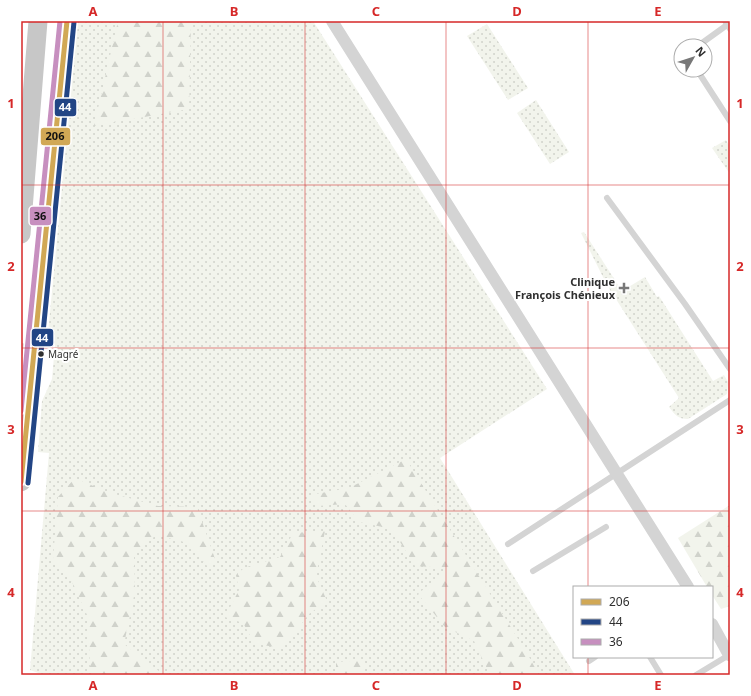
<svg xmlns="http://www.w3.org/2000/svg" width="751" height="696" font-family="'Noto Sans',sans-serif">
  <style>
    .grass { fill: url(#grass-dots) }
    .forest { fill: url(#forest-firs) }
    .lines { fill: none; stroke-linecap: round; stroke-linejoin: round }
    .lane { stroke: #d4d4d4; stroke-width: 6 }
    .street { stroke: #d4d4d4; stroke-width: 12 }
    .primary { stroke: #c7c7c7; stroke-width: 19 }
    .bus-1-casing { stroke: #fff; stroke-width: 8 }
    .bus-2-casing { stroke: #fff; stroke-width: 8 }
    .bus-3-casing { stroke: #fff; stroke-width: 8 }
    .bus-1 { stroke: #d1a855; stroke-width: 5 }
    .bus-2 { stroke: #224585; stroke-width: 5 }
    .bus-3 { stroke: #c78fbf; stroke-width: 5 }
    .grid { fill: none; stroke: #d62828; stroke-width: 1; stroke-opacity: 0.55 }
    .poi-dot { fill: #787878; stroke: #fff; stroke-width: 1.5 }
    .bus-dot { fill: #2f2f2f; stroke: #fff; stroke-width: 1.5 }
    .labels { text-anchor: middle; stroke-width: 4; stroke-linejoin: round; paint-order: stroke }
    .bus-label { font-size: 10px; fill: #2f2f2f; stroke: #fff; text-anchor: start }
    .poi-label { font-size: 11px; font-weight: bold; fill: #2f2f2f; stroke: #fff; text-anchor: end }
    .line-badge { stroke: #fff; stroke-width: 1.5 }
    .badge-label { font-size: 11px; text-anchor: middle; font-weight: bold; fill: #fff }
    .pale-badge-label { font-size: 11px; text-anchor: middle; font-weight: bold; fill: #111 }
    .neatline { fill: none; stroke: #d62828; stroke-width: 1.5 }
    .grid-label { font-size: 13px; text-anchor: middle; font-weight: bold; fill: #d62828 }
  </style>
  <defs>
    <pattern id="grass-dots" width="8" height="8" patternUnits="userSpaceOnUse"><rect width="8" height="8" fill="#f2f4ec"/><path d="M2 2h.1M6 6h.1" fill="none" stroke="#d0d2cb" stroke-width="1.8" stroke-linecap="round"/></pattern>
    <pattern id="forest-firs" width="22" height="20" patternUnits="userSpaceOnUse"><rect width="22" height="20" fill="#f2f4ec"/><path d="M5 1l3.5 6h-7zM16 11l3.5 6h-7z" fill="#d0d2cb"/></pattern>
  </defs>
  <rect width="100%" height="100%" fill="#fff"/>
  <path class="grass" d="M78 21H313L547 389 440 458 575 675H44L30 670 49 453 38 452 42 401 52 379 55 345 48 333Z
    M487 24 528 88 508 100 467 36Z
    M536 100 569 152 550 164 517 113Z
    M726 140 730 147V174L712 148Z
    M584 232 622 291 645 277 657 297 659 296 713 381 724 375 728 382 727 394 688 419C678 419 675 415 669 407L679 398 607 285 581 233Z"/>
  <path class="forest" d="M118 21H191L189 109 94 126Z
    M406 459 528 655 539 675H490L474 641 445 627 418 594 448 568 415 566 392 529 359 522 345 504 317 506 310 495 349 488Z
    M75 478 107 492 158 506 197 507 215 559 208 567 188 543 156 535 134 555 135 591 124 644 164 675H94L90 668 88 617 71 580 53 559 58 497Z
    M730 505V606L721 609 712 595V587H707L678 538Z
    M325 531 316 576 327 601 309 614 283 648 255 644 243 623 225 617 239 590 236 575 244 568 280 557 293 533Z
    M365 660V675H336V662Z"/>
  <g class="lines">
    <path class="lane" d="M725 21 730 29
      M701 46 702 43 727 25
      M697 70 730 121
      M607 198 685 304 730 369
      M508 544 730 400
      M533 571 606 527
      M650 657 661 675
      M589 661 595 657
      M696 675 729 655"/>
    <path class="street" d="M332 21 688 587
      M21 349 35 353
      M712 624 729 655 730 654"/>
    <path class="primary" d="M21 234 38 21
      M21 482 67 21"/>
    <g class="bus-1-casing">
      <path id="bus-1" d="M21 482 67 21"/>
    </g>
    <g class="bus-2-casing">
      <path id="bus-2" d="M28 483 74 22"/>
    </g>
    <g class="bus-3-casing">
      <path id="bus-3" d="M21 411 60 21"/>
    </g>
    <use href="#bus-1" class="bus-1"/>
    <use href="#bus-2" class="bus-2"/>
    <use href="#bus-3" class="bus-3"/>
  </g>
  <path class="grid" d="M163 21V675M305 21V675M446 21V675M588 21V587M21 185H730M21 348H730M21 511H730M588 657V675"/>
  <path class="poi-dot" d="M622 282h4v4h4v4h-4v4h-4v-4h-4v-4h4z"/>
  <circle class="bus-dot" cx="41" cy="354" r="3.5"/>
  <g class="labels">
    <g class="bus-label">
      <text x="48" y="358">Magré</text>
    </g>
    <g class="poi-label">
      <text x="615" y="286">Clinique<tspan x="615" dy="13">François Chénieux</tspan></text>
    </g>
  </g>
  <g class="line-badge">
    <rect x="54" y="98" width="23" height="19" rx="4" fill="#224585"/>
    <rect x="40" y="127" width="31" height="19" rx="4" fill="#d1a855"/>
    <rect x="29" y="206" width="23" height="20" rx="4" fill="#c78fbf"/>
    <rect x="31" y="328" width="23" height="19" rx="4" fill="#224585"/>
  </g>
  <g class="badge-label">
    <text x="65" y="111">44</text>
    <text x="42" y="342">44</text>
  </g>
  <g class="pale-badge-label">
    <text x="55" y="140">206</text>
    <text x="40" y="220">36</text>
  </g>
  <rect width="751" height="696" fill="none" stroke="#ffffff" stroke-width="44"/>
  <rect x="573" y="586" width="140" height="72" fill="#ffffff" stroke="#acacac"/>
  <rect x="581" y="599" width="20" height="6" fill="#d1a855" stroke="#acacac"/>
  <text x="609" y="606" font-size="12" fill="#2f2f2f">206</text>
  <rect x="581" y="619" width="20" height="6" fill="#224585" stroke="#acacac"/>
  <text x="609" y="626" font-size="12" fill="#2f2f2f">44</text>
  <rect x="581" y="639" width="20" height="6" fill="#c78fbf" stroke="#acacac"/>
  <text x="609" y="646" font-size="12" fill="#2f2f2f">36</text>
  <g transform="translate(693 58) rotate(51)"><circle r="19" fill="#ffffff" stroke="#acacac"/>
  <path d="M0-3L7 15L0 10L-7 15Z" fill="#787878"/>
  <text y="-6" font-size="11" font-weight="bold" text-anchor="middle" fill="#2f2f2f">N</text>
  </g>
  <rect x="22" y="22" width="707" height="652" class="neatline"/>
  <g class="grid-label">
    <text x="93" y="16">A</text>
    <text x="234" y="16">B</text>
    <text x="376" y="16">C</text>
    <text x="517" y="16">D</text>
    <text x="658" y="16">E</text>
    <text x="11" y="108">1</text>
    <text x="740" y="108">1</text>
    <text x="11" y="271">2</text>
    <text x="740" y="271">2</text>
    <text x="11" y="434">3</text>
    <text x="740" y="434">3</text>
    <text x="11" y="597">4</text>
    <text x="740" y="597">4</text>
    <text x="93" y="690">A</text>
    <text x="234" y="690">B</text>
    <text x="376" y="690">C</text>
    <text x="517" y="690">D</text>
    <text x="658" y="690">E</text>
  </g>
</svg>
